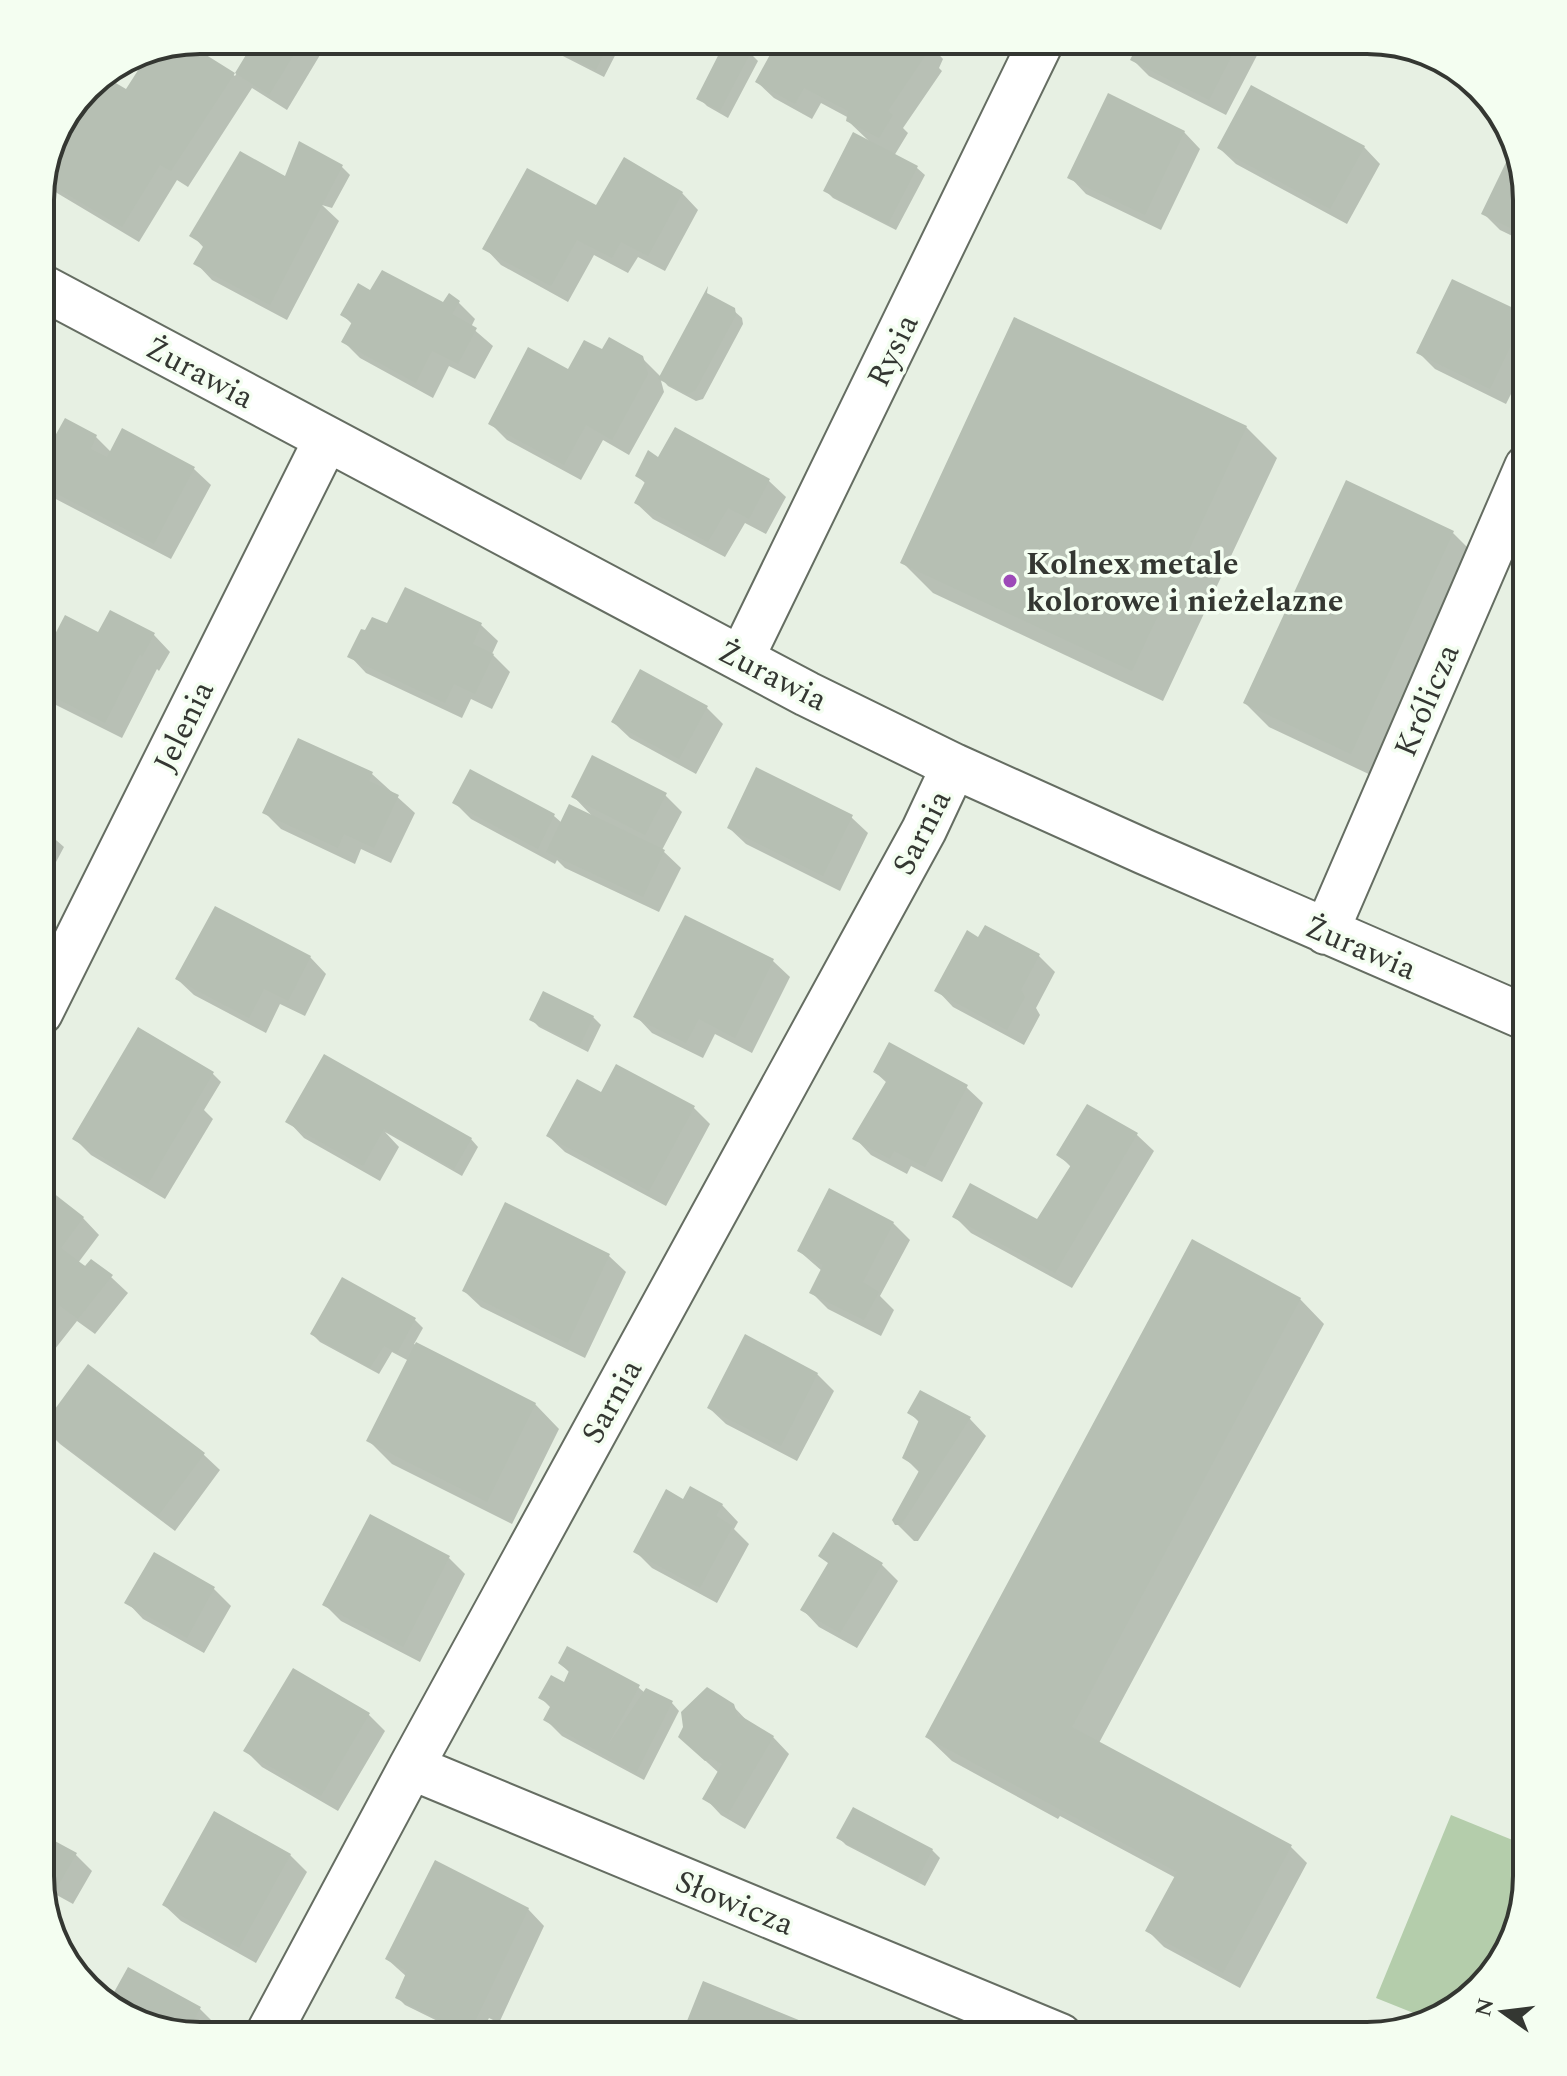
<svg xmlns="http://www.w3.org/2000/svg" width="1567" height="2076" font-family="Spectral,serif">
  <style>
    .green { fill: #b4cdab }
    .shadow { fill: #0003 }
    .building { fill: #b6bfb3 }
    .lines { fill: none; stroke-linecap: round; stroke-linejoin: round }
    .street-casing { stroke: #656d62; stroke-width: 48 }
    .street { stroke: #fff; stroke-width: 44 }
    .poi-dot { fill: #9d4ab8; stroke: #f4fef1; stroke-width: 3 }
    .labels { text-anchor: middle; stroke-width: 7; stroke-linejoin: round; paint-order: stroke }
    .street-label { font-size: 32px; fill: #343732; stroke: #f4fef1 }
    .poi-label { font-size: 32px; font-weight: bold; fill: #343732; stroke: #f4fef1; text-anchor: start }
    .rim { fill: none; stroke: #343732; stroke-width: 4 }
  </style>
  <rect width="100%" height="100%" fill="#e7f0e3"/>
  <path class="green" d="M1451 1815 1527 1846V1877L1506 1956 1456 2009 1426 2018 1376 1998Z"/>
  <path class="shadow" d="M257 40H329L287 110 252 88 188 187 177 180 139 242 57 193 43 179 46 167 98 77 126 91 154 49 184 43 235 76Z
    M552 40H623L604 77 557 53 549 45Z
    M1142 40H1265L1226 115 1149 76 1133 60Z
    M927 42 943 59 939 68 942 71 903 128 908 133 894 156 917 168 925 175 896 230 833 198 825 190 870 142 848 121 849 118 821 103 812 119 774 98 757 82Z
    M750 53 758 61 728 118 707 106 699 98Z
    M1184 132 1200 149 1161 230 1086 194 1070 177Z
    M300 144 342 167 350 175 332 208 322 205 339 221 287 320 212 280 196 263 204 248 192 235 287 179Z
    M1364 147 1380 164 1347 224 1236 164 1219 148Z
    M1513 153 1527 200V243L1500 230 1484 214Z
    M682 193 698 210 665 271 638 257 628 273 594 255 568 302 501 265 485 248 597 208Z
    M371 293 443 305 458 302 475 319 471 327 493 346 475 379 449 366 433 398 360 358 344 342 353 325 343 315Z
    M733 310 742 318 743 324 703 399 696 401 668 386 660 377 664 392 629 455 603 440 581 480 507 440 490 423 602 352 642 358 661 377Z
    M1525 316 1527 318V362L1506 404 1435 369 1419 353Z
    M1246 427 1277 458 1163 701 933 593 902 562Z
    M676 430 769 481 786 497 766 534 745 523 725 557 653 519 636 503 646 484 637 475 659 459Z
    M123 431 194 469 211 485 171 559 50 496 40 486V467L96 437 111 452Z
    M1453 533 1477 557 1375 777 1269 727 1245 703Z
    M481 625 498 641 492 654 510 672 492 709 471 699 462 718 366 673 350 656Z
    M99 634 154 635 170 652 159 671 157 669 122 738 48 701 40 693V668Z
    M707 708 723 724 696 774 630 738 613 722Z
    M299 740 372 774 415 813 391 863 361 849 355 864 281 829 265 813Z
    M471 772 554 816 562 823 594 818 573 796 665 795 682 812 662 850 681 868 659 912 565 868 557 860 555 864 471 819 455 803Z
    M851 817 868 833 840 891 746 844 729 828Z
    M40 826 64 847 40 892Z
    M686 917 773 961 790 977 752 1053 715 1034 703 1058 652 1033 636 1016Z
    M979 939 1038 955 1055 972 1036 1008 1040 1015 1024 1045 953 1007 937 990Z
    M310 957 326 974 305 1016 280 1004 266 1033 194 995 177 979Z
    M593 1017 601 1025 588 1052 539 1027 531 1019Z
    M139 1030 213 1074 221 1082 204 1110 213 1119 165 1199 91 1155 75 1139Z
    M325 1056 471 1139 478 1147 462 1176 385 1132 399 1147 380 1181 304 1138 288 1121Z
    M875 1072 966 1087 983 1103 942 1182 911 1166 907 1174 871 1155 855 1138 887 1083Z
    M602 1095 693 1107 710 1124 666 1206 565 1152 548 1136Z
    M1087 1107 1137 1135 1154 1151 1072 1288 971 1233 955 1217 1038 1222 1071 1167 1059 1155Z
    M40 1192 83 1218 99 1235 78 1263 111 1277 128 1293 95 1334 77 1321 51 1354 40 1345Z
    M506 1205 609 1256 626 1272 585 1358 481 1307 464 1291Z
    M893 1223 910 1240 880 1296 894 1310 881 1336 828 1309 811 1292 822 1271 799 1251Z
    M1300 1299 1324 1324 1099 1743 1290 1846 1307 1863 1240 1988 1164 1947 1147 1930 1176 1878 1060 1816 1058 1819 952 1761 927 1737Z
    M415 1320 423 1328 414 1344 535 1404 559 1429 512 1524 392 1464 368 1440 409 1361 392 1352 379 1374 320 1342 312 1334Z
    M745 1337 817 1374 834 1391 797 1461 726 1424 709 1408Z
    M921 1393 970 1419 986 1436 918 1541H914L897 1524 920 1473 905 1458 920 1423 909 1412Z
    M44 1428 203 1454 220 1470 175 1531 60 1444Z
    M684 1501 722 1505 738 1522 734 1529 749 1544 717 1603 652 1568 635 1551Z
    M154 1555 214 1589 231 1606 204 1653 143 1619 127 1602Z
    M449 1558 465 1574 420 1662 341 1621 324 1604Z
    M829 1564 882 1565 898 1581 857 1648 819 1627 803 1610Z
    M560 1663 638 1687 645 1693 672 1703 679 1711 644 1780 562 1736 546 1720 552 1709 541 1698 565 1685 570 1673Z
    M733 1706 750 1724 773 1737 789 1754 745 1829 721 1815 705 1798 719 1773 697 1753Z
    M368 1714 385 1731 338 1811 262 1767 246 1751Z
    M40 1835 75 1854 92 1871 73 1904 44 1888 40 1876Z
    M838 1837 932 1850 940 1858 925 1886 846 1845Z
    M290 1855 307 1872 256 1963 181 1921 164 1905Z
    M528 1909 544 1926 499 2023 489 2018 480 2036H468L405 2005 397 1997 407 1977 387 1959Z
    M128 1969 200 2009 216 2025 210 2036H199L120 2015 109 2004Z
    M804 2024 816 2036H683Z"/>
  <path class="building" d="M255 40H303L269 95 235 73Z
    M550 40H611L596 70 547 46Z
    M726 40 751 52 720 111 696 99Z
    M778 40H928L923 50 927 53 888 111 893 115 879 138 846 121 848 111 804 88 795 104 755 82Z
    M1140 40H1240L1209 100 1130 60Z
    M187 43 235 73 171 171 160 165 122 227 43 180 48 160 95 80 102 75 126 89 151 50Z
    M1251 85 1365 146 1330 209 1217 148Z
    M1108 93 1185 131 1145 215 1067 178Z
    M853 132 918 166 888 224 823 191Z
    M299 141 343 165 270 305 193 264 204 245 189 236 240 151 285 176Z
    M1512 150 1527 200V236L1481 214Z
    M624 157 683 192 648 256 621 242 612 258 577 240 551 286 482 249 527 168 596 205Z
    M382 270 443 302 449 293 460 301 452 314 477 328 458 364 432 351 416 383 341 342 352 322 340 315 358 283 370 290Z
    M1452 279 1526 314 1490 389 1416 353Z
    M708 286 707 293 735 308 736 315 695 391 687 394 658 379Z
    M1014 317 1247 426 1132 671 900 563Z
    M609 337 643 356 648 374 612 440 586 425 564 465 488 424 528 347 568 369 584 340 602 349Z
    M65 418 97 435 91 449 107 457 122 428 195 467 154 544 40 485V463Z
    M675 427 770 479 749 519 728 508 708 542 634 503 645 482 635 476 648 450 658 457Z
    M1346 480 1454 531 1351 754 1243 703Z
    M405 587 482 623 473 644 494 654 475 694 454 684 445 703 347 657 361 629 365 630 372 617 387 623Z
    M110 610 155 633 142 657 140 654 105 723 40 690V663L65 615 98 632Z
    M640 669 708 706 679 759 611 722Z
    M298 738 373 772 369 781 399 795 374 848 344 834 338 848 262 813Z
    M592 755 667 793 645 835 571 797Z
    M756 767 853 815 823 876 727 828Z
    M470 769 555 814 538 849 452 803Z
    M569 804 665 850 643 897 546 852Z
    M40 824 49 829 40 846Z
    M1527 863V884L1519 880Z
    M215 906 311 956 288 1001 264 989 249 1018 175 979Z
    M685 915 774 959 735 1038 699 1019 686 1043 633 1017Z
    M985 925 1040 954 1021 990 1025 997 1007 1030 934 991 967 930 978 937Z
    M543 991 594 1016 580 1045 529 1020Z
    M138 1027 214 1072 148 1184 72 1139Z
    M889 1042 968 1085 925 1167 894 1151 890 1159 852 1139 887 1080 873 1072Z
    M324 1054 472 1138 454 1169 384 1129 363 1166 285 1122Z
    M616 1064 695 1106 649 1191 546 1136 577 1079 601 1092Z
    M1087 1104 1138 1133 1055 1273 952 1217 970 1183 1037 1219 1071 1165 1056 1155Z
    M43 1185 84 1217 61 1248 85 1266 91 1259 113 1275 78 1319 60 1306 40 1331V1189Z
    M829 1188 894 1222 863 1282 879 1292 864 1320 809 1293 823 1265 797 1251Z
    M505 1202 610 1254 568 1343 462 1291Z
    M1192 1239 1301 1298 1072 1727 1292 1845 1223 1973 1145 1931 1177 1872 925 1737Z
    M342 1277 416 1318 397 1353 384 1346 370 1368 310 1334Z
    M745 1334 818 1373 781 1446 707 1408Z
    M416 1342 536 1403 487 1502 366 1441Z
    M88 1364 205 1453 158 1516 41 1428Z
    M920 1390 971 1417 901 1525H895L892 1520 920 1469 902 1458 919 1420 907 1413Z
    M690 1486 723 1504 716 1516 733 1526 700 1588 633 1552 666 1489 683 1499Z
    M370 1514 450 1556 403 1647 322 1605Z
    M833 1532 883 1563 840 1633 800 1610 828 1563 818 1556Z
    M154 1552 215 1587 187 1638 124 1603Z
    M567 1646 640 1685 606 1748 646 1688 673 1701 636 1773 543 1720 551 1705 538 1698 551 1675 564 1682 569 1671 558 1663Z
    M293 1668 370 1713 321 1796 243 1751Z
    M707 1687 734 1704 738 1717 741 1716 774 1736 728 1814 702 1799 722 1764 711 1759 705 1761 678 1737 683 1727 681 1712Z
    M853 1807 933 1849 917 1880 836 1838Z
    M214 1811 291 1854 239 1948 162 1905Z
    M40 1833 77 1853 56 1889 42 1881 40 1876Z
    M435 1860 529 1908 469 2034 395 1998 407 1971 385 1959Z
    M128 1967 201 2007 187 2033 120 2015 108 2003Z
    M703 1981 806 2023 800 2036H681Z
    M365 2027 382 2036H360Z"/>
  <g class="lines">
    <g class="street-casing">
      <path id="street" d="M40 286 807 694 954 766 1145 852 1527 1018
        M741 659 1042 40
        M1326 932 1527 467
        M40 1013 326 440
        M411 1767 1060 2036
        M267 2036 411 1767 924 830 954 766"/>
    </g>
    <use href="#street" class="street"/>
  </g>
  <circle class="poi-dot" cx="1010" cy="581" r="8"/>
  <g class="labels">
    <g class="street-label">
      <text transform="translate(892 350) rotate(-64)" y="11">Rysia</text>
      <text transform="translate(200 372) rotate(28)" y="11">Żurawia</text>
      <text transform="translate(773 675) rotate(27)" y="11">Żurawia</text>
      <text transform="translate(1426 700) rotate(-67)" y="11">Królicza</text>
      <text transform="translate(183 726) rotate(-64)" y="11">Jelenia</text>
      <text transform="translate(921 832) rotate(-63)" y="11">Sarnia</text>
      <text transform="translate(1361 947) rotate(23)" y="11">Żurawia</text>
      <text transform="translate(611 1401) rotate(-61)" y="11">Sarnia</text>
      <text transform="translate(735 1902) rotate(22)" y="11">Słowicza</text>
    </g>
    <g class="poi-label">
      <text x="1026" y="574">Kolnex metale<tspan x="1026" dy="37">kolorowe i nieżelazne</tspan></text>
    </g>
  </g>
  <path d="M0 0H1567V2076H0ZM200 54H1367A146 146 0 0 1 1513 200V1876A146 146 0 0 1 1367 2022H200A146 146 0 0 1 54 1876V200A146 146 0 0 1 200 54Z" fill="#f4fef1" fill-rule="evenodd"/>
  <path class="rim" d="M200 54H1367A146 146 0 0 1 1513 200V1876A146 146 0 0 1 1367 2022H200A146 146 0 0 1 54 1876V200A146 146 0 0 1 200 54Z"/>
  <g transform="translate(1503 2012) rotate(284)" stroke="#f4fef1" stroke-width="6" paint-order="stroke">
  <path d="M0-6L14 30L0 20L-14 30Z" fill="#343732"/>
  <text y="-12" font-size="22" font-weight="bold" text-anchor="middle" fill="#343732">N</text>
  </g>
</svg>
